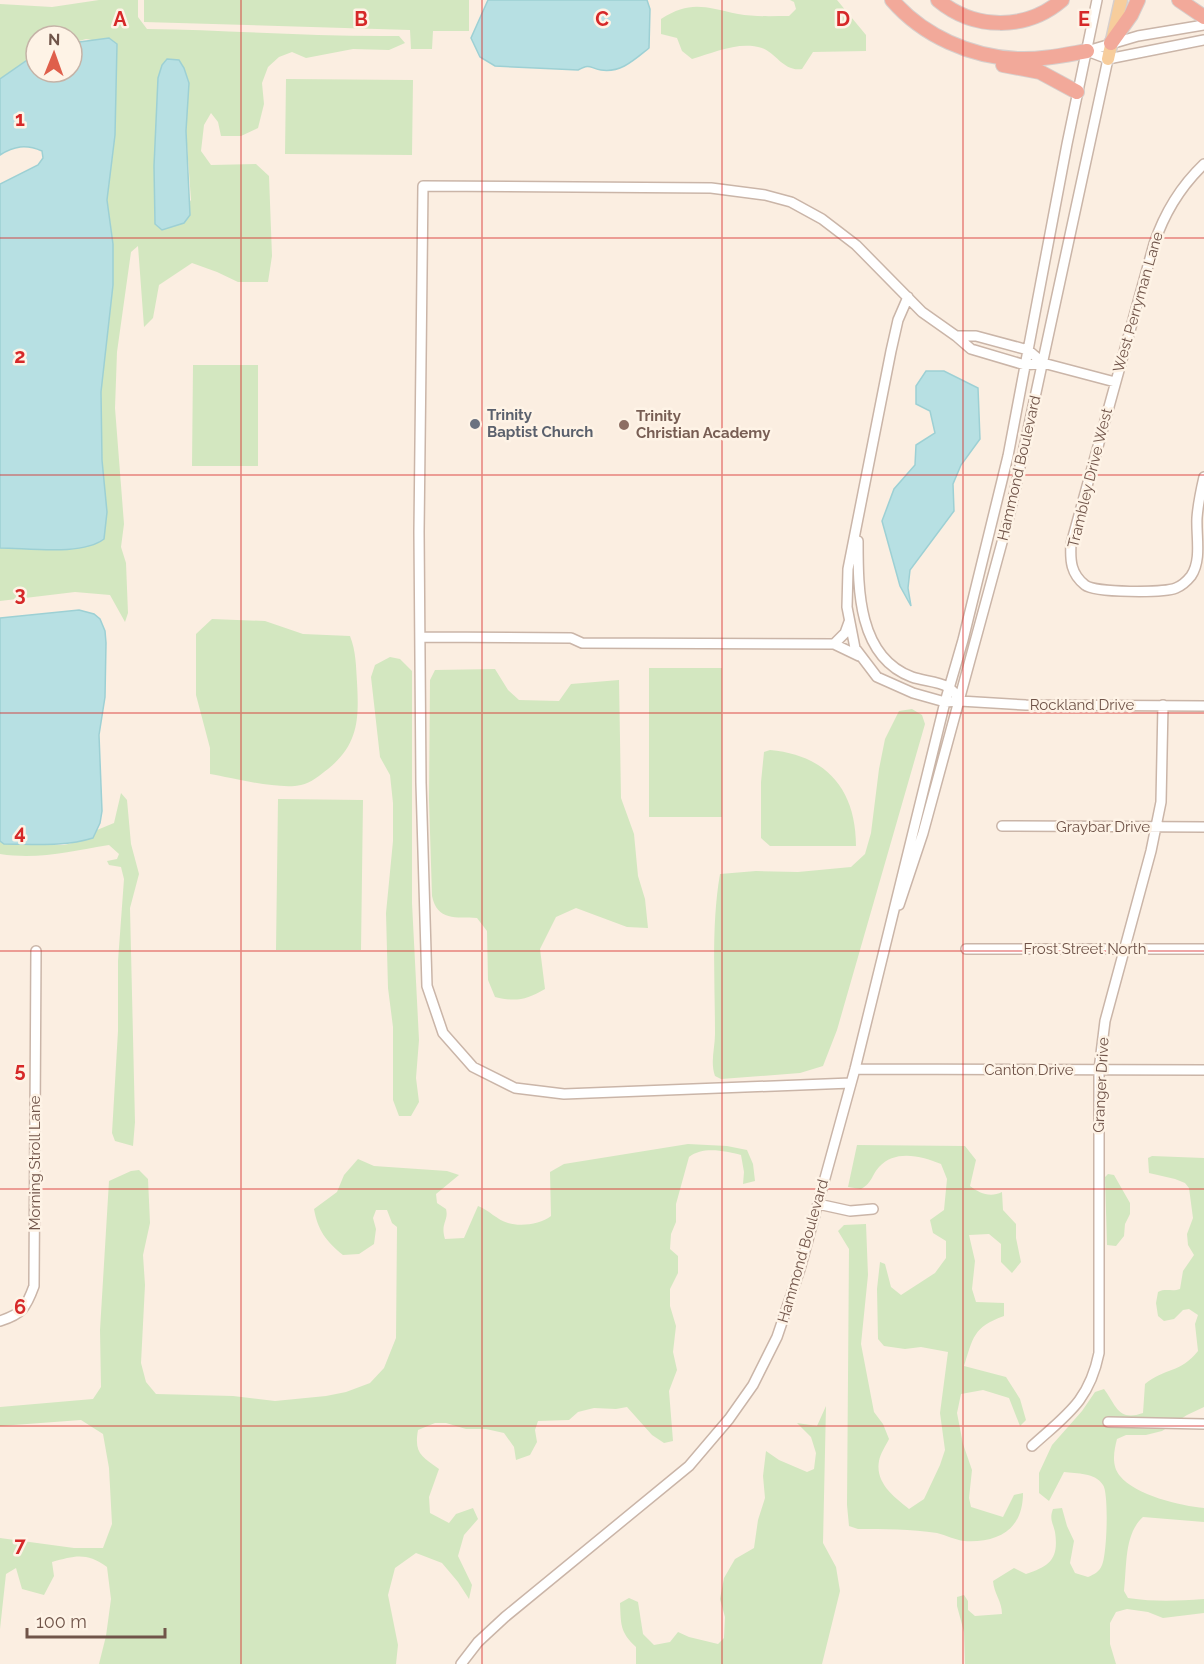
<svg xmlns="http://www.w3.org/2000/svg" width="1204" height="1664" font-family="Raleway,sans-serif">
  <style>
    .green { fill: #d3e7c0; fill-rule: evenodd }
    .water { fill: #b7e0e3; stroke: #9dd0d4; stroke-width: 1.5 }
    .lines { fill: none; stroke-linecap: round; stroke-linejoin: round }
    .minor-casing { stroke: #cab5a8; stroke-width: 12 }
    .major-casing { stroke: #d7cfcc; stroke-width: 15 }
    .highway-casing { stroke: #d7cfcc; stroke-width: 16 }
    .minor { stroke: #fff; stroke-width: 9 }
    .major { stroke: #f7cd9c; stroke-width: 12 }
    .highway { stroke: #f2a99a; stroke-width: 14 }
    .grid { fill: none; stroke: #d62828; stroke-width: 1.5; stroke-opacity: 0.55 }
    .worship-dot { fill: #6b7280; stroke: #fef3e6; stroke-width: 2 }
    .education-dot { fill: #8d6e63; stroke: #fef3e6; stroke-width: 2 }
    .labels { text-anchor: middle; stroke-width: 5; stroke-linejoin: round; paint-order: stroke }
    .street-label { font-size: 15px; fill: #705449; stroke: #fef3e6 }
    .worship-label { font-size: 15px; font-weight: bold; fill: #5b616d; stroke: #fef3e6; text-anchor: start }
    .education-label { font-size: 15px; font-weight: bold; fill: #785e54; stroke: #fef3e6; text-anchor: start }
    .grid-label { font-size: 20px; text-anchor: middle; font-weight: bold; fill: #d62828; stroke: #fef3e6; stroke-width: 5; stroke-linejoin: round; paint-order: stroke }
  </style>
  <rect width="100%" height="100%" fill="#fbeee1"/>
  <path class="green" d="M99 0H138V17L147 29C231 30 315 37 399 36L405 43 389 50 353 49 306 58 292 52 279 57 268 67 262 83 264 104 258 128 241 136H221L218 122 211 113 204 125 201 151 211 165 256 164 269 176 272 256 268 282H238L217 272 192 263 159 285 153 318 144 327 138 246 131 252 117 352 115 408 124 524 121 547 126 563 128 613 125 622 110 595 75 592 0 601V548L63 549 107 512 102 460 101 392 113 285V244L107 200 115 135 117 44 86 39 72 43V36H36V54L0 79V4L52 7ZM184 68 189 82 186 131 191 200 170 227 162 230 155 224 154 207 158 78Z
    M144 0H469V31H433L432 49H411L410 30 144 22Z
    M790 0H837L866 35V51L813 52 802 69C784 72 776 53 762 48 738 41 714 53 692 59L682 51 677 38 661 34V19C691 0 704 7 738 14 754 17 773 16 789 16L796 9 794 2Z
    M286 79 413 80 412 155 285 154Z
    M193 365H258V466H192Z
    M212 619 265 621 303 634 350 636C356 651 356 666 357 682 359 718 359 744 328 769 320 775 311 783 301 785 279 790 233 778 210 774V748L196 695V634Z
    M390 657 400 659 412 671V903L419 1040 416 1078 419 1102 411 1116H399L393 1100V1027L388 988 386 913 393 841V803L390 775 380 757 371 677 375 665Z
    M649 668H722V817H649Z
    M495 669 508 690 519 700 559 701 571 684 619 680 621 798 634 834 638 876 645 899 648 928 627 927 576 908 556 917 540 949 545 989C526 1000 516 1002 495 997L488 980 487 931 477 918C456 917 437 921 432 896L429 800 430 680 435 670Z
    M912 709 922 715 925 724 837 1030 823 1066 800 1073 721 1079 715 1076C710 1062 715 1048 715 1034 715 981 711 926 720 874L756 871 798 872 851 867 865 854 871 833 879 769 885 739 899 711Z
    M770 750C826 755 856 789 856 846H770L761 838V782L764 752Z
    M121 793 127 800 131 844 139 874 130 908 135 1122 133 1146 115 1141 112 1133 118 1031V961L124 879 121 867 109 865 107 861 117 859 119 854 109 845C71 851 39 860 0 854V841L5 844 64 845 93 838 97 830 114 823Z
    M278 799 363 800 361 950H276Z
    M688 1144 727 1146 747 1150 753 1164 755 1181 743 1184 744 1172 741 1155C725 1151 703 1146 689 1157L676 1204V1222L671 1234 670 1249 678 1256V1273L670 1289V1306L676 1326 673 1352 677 1370 669 1391 673 1441 664 1443 652 1435 627 1407 616 1409 594 1408 578 1412 569 1420 538 1421 535 1430 537 1442 530 1455 516 1460 514 1447 504 1433 486 1429H466L446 1423H435L418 1430C414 1453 421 1456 439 1469L429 1497 430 1513 449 1523 456 1514 473 1508 478 1519 464 1535 458 1556 472 1585 469 1599 458 1582 442 1563 416 1553 395 1568 388 1595 398 1645 396 1664H99L106 1636 111 1599 107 1567C86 1552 75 1556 52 1562L54 1576 44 1595 22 1589 16 1568 6 1574 0 1629V1538L74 1548H103L112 1524 109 1468 103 1434 81 1420 0 1426V1407L93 1399 101 1387 100 1330 109 1181 131 1171 139 1170 148 1179 150 1223 143 1255 145 1285 141 1363 146 1382 156 1394 233 1396 275 1401 326 1396 346 1392 370 1383 384 1368 396 1338 397 1227 392 1223 387 1210H376L373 1218 376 1229 374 1244 359 1254 343 1255C326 1241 318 1231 314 1209L337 1192 344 1175 358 1159 374 1166 447 1171 459 1175 436 1194 437 1203 446 1209C449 1221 440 1223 445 1239L464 1238 478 1206C489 1210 497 1220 508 1223 521 1227 541 1224 551 1216L550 1172 564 1164Z
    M857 1145 965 1146 976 1160 970 1186C979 1193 990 1198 1002 1192L1003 1210 1016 1224V1238L1021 1262 1012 1273 1001 1262V1244L989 1234 969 1235 975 1261 972 1289 976 1302 1004 1303V1316C973 1327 973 1338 964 1366L1006 1377 1020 1399 1026 1420 1020 1426 1009 1398 983 1390 961 1394 957 1413 963 1444 972 1470 969 1498 971 1507 1003 1517 1014 1495 1023 1493C1023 1530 998 1543 964 1541 955 1540 946 1535 937 1533 911 1529 884 1529 858 1529L849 1526 847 1505 849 1249 838 1231 844 1225 866 1224 868 1275 861 1344 874 1412 883 1424 889 1439C886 1445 880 1454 879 1461 875 1483 894 1497 909 1509L924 1499 940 1465 945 1450 940 1413 948 1352 921 1347 905 1349 884 1346 878 1339 877 1289 880 1262 885 1264 891 1287 901 1295 935 1273 946 1258V1241L933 1233 930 1220 944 1210 947 1179 941 1164C922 1156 895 1149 879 1167 871 1176 873 1182 861 1189L848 1187Z
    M1152 1156 1204 1158V1407L1187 1415 1162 1431 1146 1435H1126L1117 1439C1114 1451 1111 1465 1120 1476 1135 1495 1181 1506 1204 1508V1522L1143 1517C1124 1534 1127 1566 1124 1591L1128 1598C1156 1602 1176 1601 1204 1599V1613L1163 1618 1148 1612 1127 1609 1116 1612 1110 1623V1644L1116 1664H965L964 1632 957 1606V1597L964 1595 968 1601V1610L975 1616 1002 1614C1002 1601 994 1594 993 1581L1014 1568 1026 1574C1050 1566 1059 1559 1055 1532 1053 1523 1049 1519 1053 1509L1062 1508 1067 1526 1074 1541 1070 1563 1075 1573 1088 1577C1095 1574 1099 1572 1102 1565 1107 1555 1109 1493 1103 1485 1095 1472 1077 1474 1064 1472L1049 1501 1039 1493V1473L1052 1445 1082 1411 1095 1392 1104 1389C1116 1405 1118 1422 1143 1413L1145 1384C1164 1368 1181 1373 1198 1351L1195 1324 1198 1315 1189 1309 1183 1310 1174 1319 1164 1321 1158 1316 1156 1303 1158 1292C1165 1288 1173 1292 1180 1289L1183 1271 1194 1255 1188 1245 1187 1234 1193 1218 1189 1188 1185 1183 1175 1179 1149 1173 1148 1158Z
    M1108 1174 1114 1175 1130 1203V1214L1125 1224 1124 1236 1116 1246 1107 1245 1105 1177Z
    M826 1406 823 1543 836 1567 840 1591 822 1664H636V1647C620 1632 621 1625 620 1603L629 1598 638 1602 643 1634 654 1645 670 1642 678 1632 689 1637 718 1644 724 1638 725 1617 720 1599 724 1578 735 1559 754 1548 758 1520 765 1498 763 1476 766 1451 779 1460 807 1472 814 1469 816 1453 811 1437 797 1423 817 1426Z"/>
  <path class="water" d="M488 0H647L650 9 649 48C634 60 621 73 601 70 589 68 591 63 578 70L495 66 480 57 471 38Z
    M109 38 117 44 115 135 107 200 113 244V285L101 392 102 460 107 512 104 539C82 556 28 548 0 548V184L38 165 43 158 42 151C26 144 14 146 0 155V79L36 54V72H72V43Z
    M167 59 179 60 184 68 189 83 186 131 190 215 184 223 162 230 155 224 154 166 158 78 162 65Z
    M926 371H944L978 388 980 439 961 465 953 484 954 511 910 570 908 588 911 606 900 586 882 521 894 489 915 465 916 445 935 433 930 411 916 404V386Z
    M79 610 94 614 100 619 105 631 106 643 105 697 99 735 102 811 100 823 93 838C64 847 34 844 4 844L0 841V618Z"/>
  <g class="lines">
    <g class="minor-casing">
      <path id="minor" d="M1087 51 1138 36 1204 25
        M1087 51 1108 59 1204 40
        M1204 164C1181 186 1164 214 1154 244L1071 544C1070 561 1071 574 1085 585 1095 593 1164 593 1176 588 1181 586 1187 581 1191 576 1202 560 1196 536 1197 518 1198 504 1201 490 1204 477
        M908 297 898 320 891 351 848 569 847 607 855 648 877 677 913 693 945 702 960 701 1026 705 1204 706
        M956 336H976L1028 350 1043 363
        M858 541C858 590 858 657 912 677 923 681 937 681 948 687 952 689 957 696 960 701
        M421 637 571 638 582 643 834 644 859 656
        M834 644 845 633 849 622
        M1002 826 1204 827
        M899 905 923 833 1010 513 1108 59
        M966 949H1204
        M855 1069 1204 1070
        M851 1083 564 1094 515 1088 473 1067 443 1033 427 986 421 783 419 532 423 186 711 188 765 195 791 202 822 219 856 245 922 312 956 336 971 349 1025 365 1043 363 1115 382
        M818 1204 850 1211 873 1209
        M0 1321C22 1314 26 1308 34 1286L36 951
        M1108 1422 1204 1424
        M1032 1446C1066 1415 1089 1402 1099 1353V1070L1105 1021 1151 851 1161 802 1163 705
        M461 1664 478 1642 505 1617 689 1466 729 1419 753 1385 777 1337 800 1269 855 1069 945 702 963 640 1008 456 1067 144 1097 0"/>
    </g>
    <g class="major-casing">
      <path id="major" d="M1108 59 1121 0"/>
    </g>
    <g class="highway-casing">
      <path id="highway" d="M892 0C923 36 971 57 1018 59 1041 60 1064 55 1087 51
        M938 0C974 30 1026 31 1062 0
        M1179 0 1204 17
        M1111 43 1131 15 1138 0
        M1003 65 1040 72 1077 92"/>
    </g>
    <use href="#minor" class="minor"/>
    <use href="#major" class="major"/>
    <use href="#highway" class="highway"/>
  </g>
  <path class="grid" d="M241 0V1664M482 0V1664M722 0V1664M963 0V1664M0 238H1204M0 475H1204M0 713H1204M0 951H1204M0 1189H1204M0 1426H1204"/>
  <circle class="worship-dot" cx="475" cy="424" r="6"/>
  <circle class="education-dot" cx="624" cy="425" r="6"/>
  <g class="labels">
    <g class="street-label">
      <text transform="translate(1138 302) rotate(-74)" y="5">West Perryman Lane</text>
      <text transform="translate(1019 468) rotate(-77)" y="5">Hammond Boulevard</text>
      <text transform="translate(1090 478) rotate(-76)" y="5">Trambley Drive West</text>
      <text x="1082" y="710">Rockland Drive</text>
      <text x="1103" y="832">Graybar Drive</text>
      <text x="1085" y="954">Frost Street North</text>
      <text x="1029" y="1075">Canton Drive</text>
      <text transform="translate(1101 1085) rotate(-87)" y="5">Granger Drive</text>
      <text transform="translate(35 1163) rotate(-90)" y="5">Morning Stroll Lane</text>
      <text transform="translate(803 1251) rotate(-74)" y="5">Hammond Boulevard</text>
    </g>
    <g class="worship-label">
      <text x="487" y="420">Trinity<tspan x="487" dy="17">Baptist Church</tspan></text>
    </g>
    <g class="education-label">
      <text x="636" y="421">Trinity<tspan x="636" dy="17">Christian Academy</tspan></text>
    </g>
  </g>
  <g class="grid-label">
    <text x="120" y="26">A</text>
    <text x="361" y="26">B</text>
    <text x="602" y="26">C</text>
    <text x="843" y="26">D</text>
    <text x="1084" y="26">E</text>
    <text x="20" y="126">1</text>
    <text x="20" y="363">2</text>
    <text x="20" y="601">3</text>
    <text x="20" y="839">4</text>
    <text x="20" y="1077">5</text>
    <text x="20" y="1314">6</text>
    <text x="20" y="1552">7</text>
  </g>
  <g transform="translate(54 54) rotate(1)"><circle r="28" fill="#fef3e6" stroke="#c5b3a7" stroke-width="1.5"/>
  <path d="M0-4.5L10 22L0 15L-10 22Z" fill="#df5f4b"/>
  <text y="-9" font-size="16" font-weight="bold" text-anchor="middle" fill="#705449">N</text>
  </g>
  <path d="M27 1628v9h138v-9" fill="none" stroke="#705449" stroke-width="3"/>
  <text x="36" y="1628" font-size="18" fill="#705449" stroke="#fef3e6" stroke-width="4.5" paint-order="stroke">100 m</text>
</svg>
